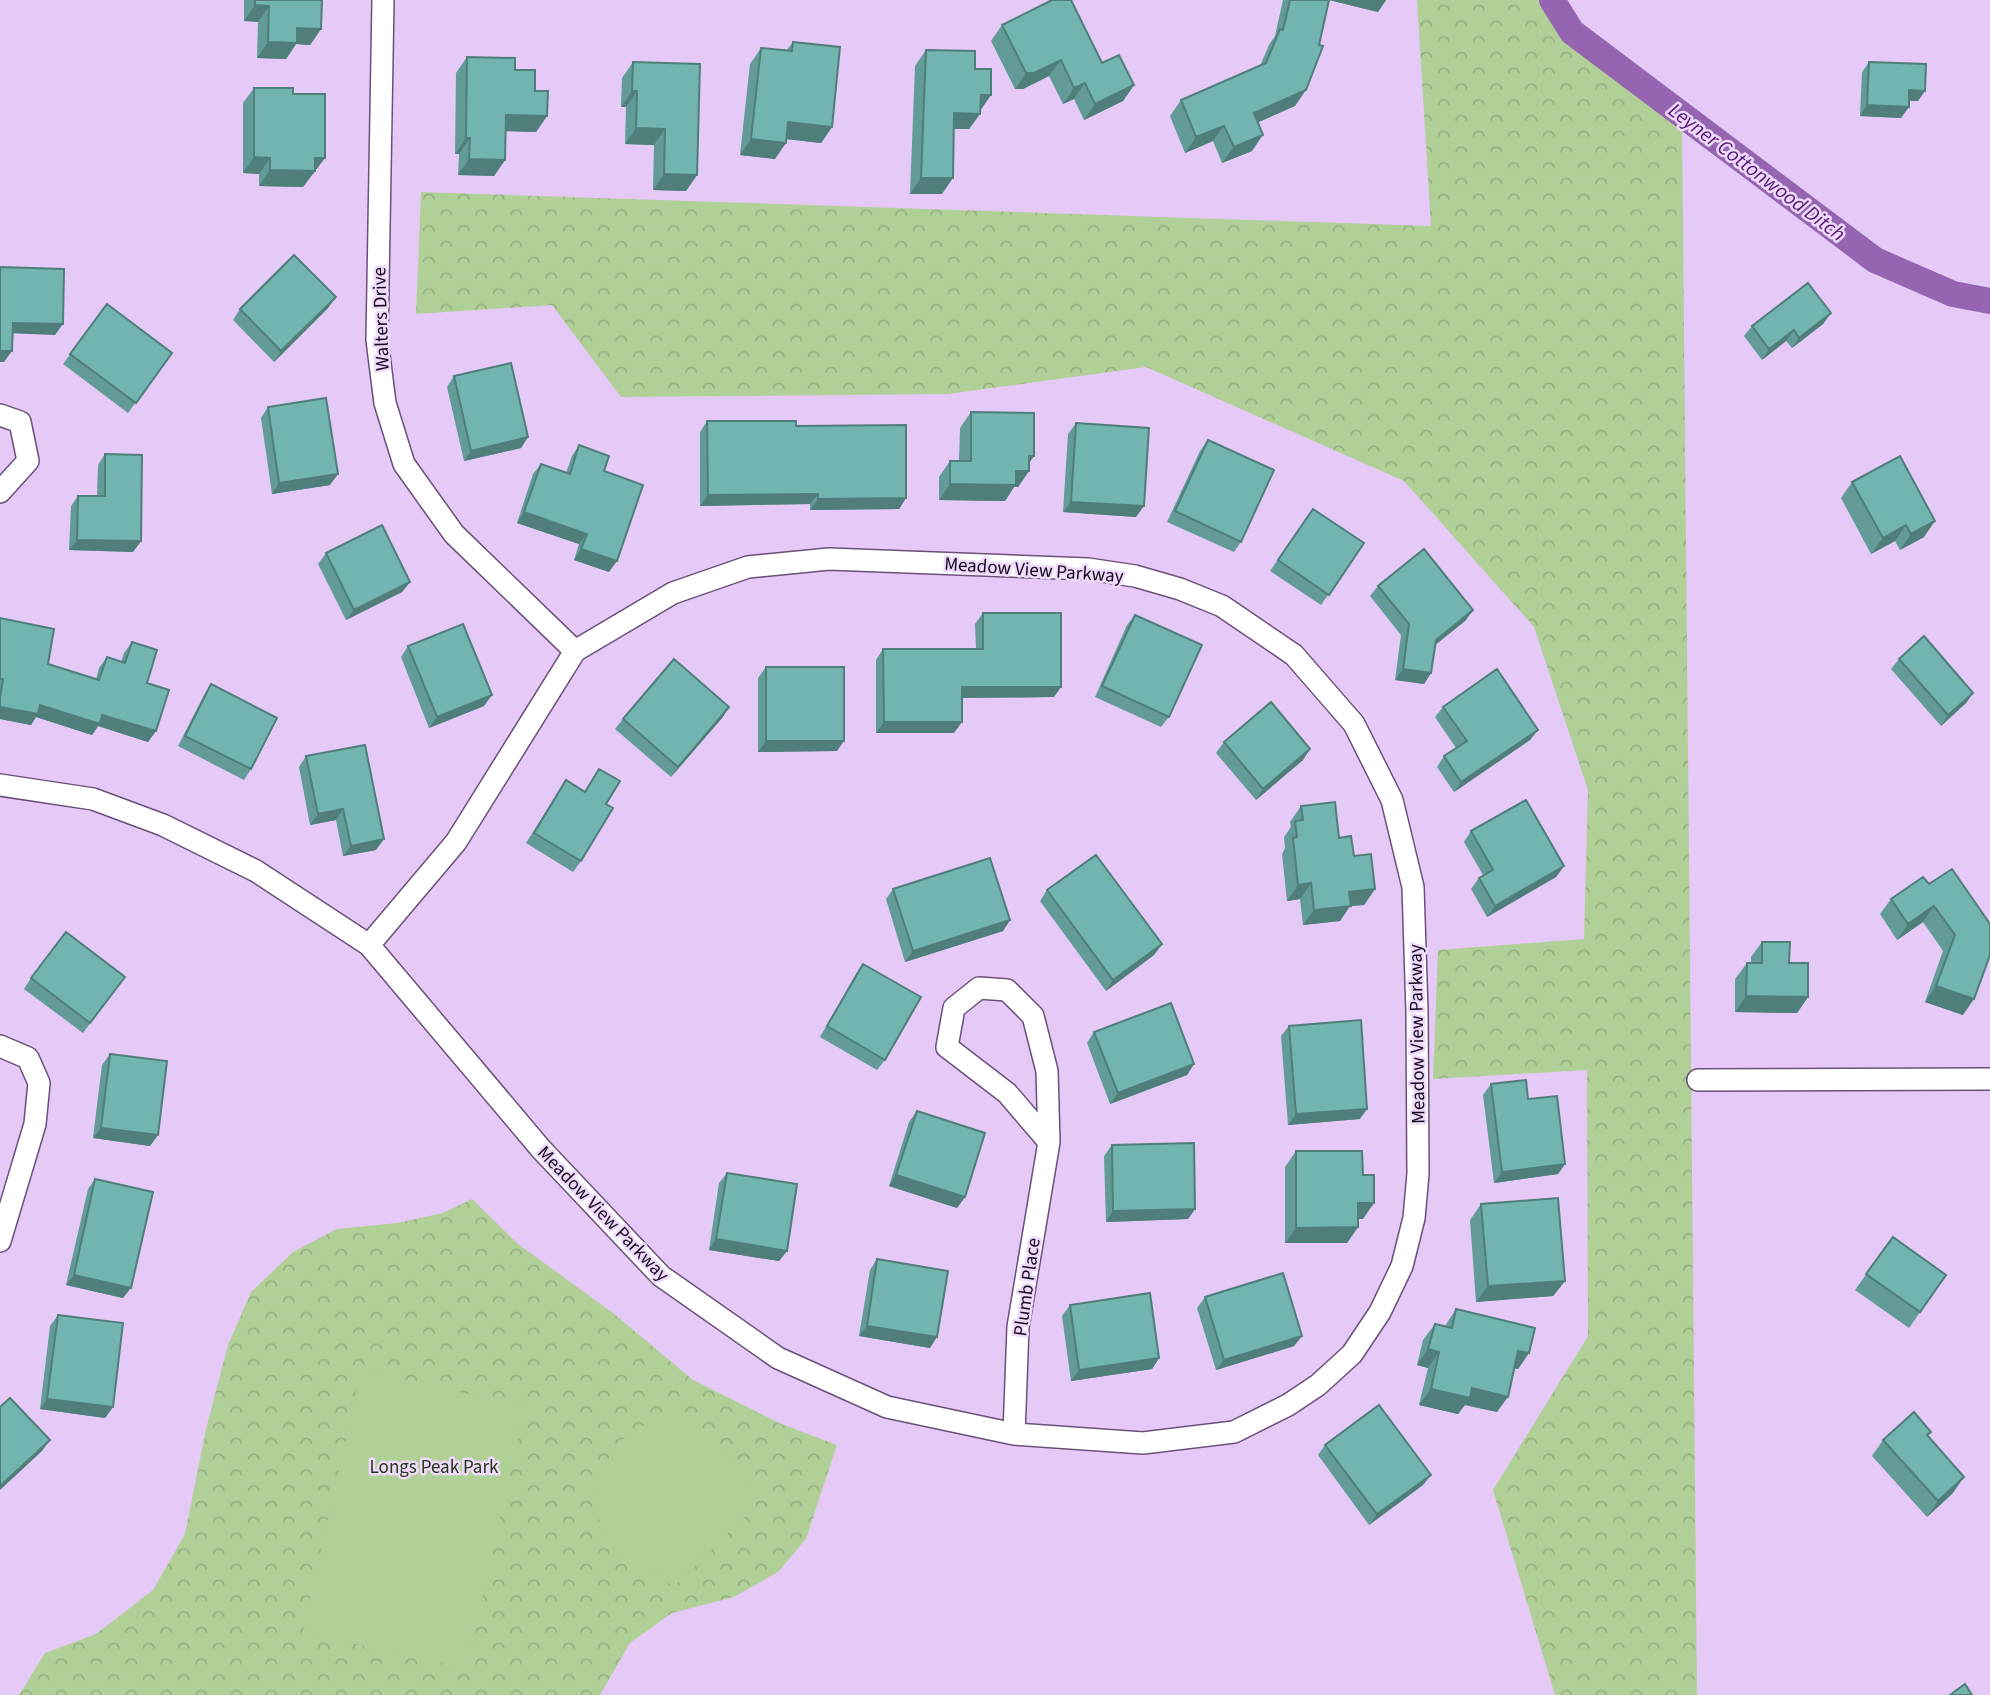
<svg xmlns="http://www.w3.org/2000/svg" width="1990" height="1695" font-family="'Source Sans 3',sans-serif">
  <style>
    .forest { fill: url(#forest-crowns) }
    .pitch { fill: #b1d098 }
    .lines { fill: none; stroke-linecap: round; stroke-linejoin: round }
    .canal { stroke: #9565b2; stroke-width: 26 }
    .street-casing { stroke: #695178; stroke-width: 24 }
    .street { stroke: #fff; stroke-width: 21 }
    .wall { fill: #629b97 }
    .shaded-wall { fill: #507e7b }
    .building { fill: #72b4b0; stroke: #507e7b; stroke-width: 2 }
    .labels { text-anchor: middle; stroke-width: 5; stroke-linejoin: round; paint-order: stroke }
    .street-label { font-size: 19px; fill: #130a19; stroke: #efdafe }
    .park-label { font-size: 19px; fill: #253814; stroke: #efdafe }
    .water-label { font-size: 21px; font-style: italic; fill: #581776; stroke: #efdafe }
  </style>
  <defs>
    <pattern id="forest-crowns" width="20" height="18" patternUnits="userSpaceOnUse" patternTransform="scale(1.75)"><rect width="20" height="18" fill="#b1d098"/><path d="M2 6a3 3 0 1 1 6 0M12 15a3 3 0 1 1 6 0" fill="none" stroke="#97b182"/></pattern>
  </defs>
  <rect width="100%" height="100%" fill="#e5caf7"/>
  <path class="forest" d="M1417 0H1548C1578 55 1633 87 1682 123L1697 1695H1555L1493 1490 1588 1336 1587 1070 1433 1079 1438 950 1584 939 1588 790 1534 627 1404 481 1146 367 948 394 621 397 552 305 416 314 421 192 1431 226Z
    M472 1199 518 1244 613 1313 693 1380 779 1423 837 1445 806 1539 778 1572 734 1597 672 1613 630 1643 600 1695H19L45 1653 96 1634 153 1590 185 1534 206 1429 228 1345 251 1292 293 1252 337 1229 397 1223 443 1213Z"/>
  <path class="pitch" d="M361 1370 525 1407 466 1669 303 1632Z
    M679 1405 756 1486V1506L673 1587C655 1569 648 1571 628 1559 584 1530 590 1470 625 1438 641 1423 661 1423 679 1405Z"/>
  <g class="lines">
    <path class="canal" d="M1552 0 1572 32 1875 260 1953 294 1990 301"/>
    <g class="street-casing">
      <path id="street" d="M383 0 377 340 385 403 404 464 454 534 575 651
        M0 415 20 422 28 461 0 492
        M0 785 93 799 163 825 256 871 369 945 541 1149 661 1276 778 1358 887 1407 1014 1434 1143 1443 1234 1432 1288 1405 1318 1385 1352 1354 1380 1312 1402 1266 1414 1218 1418 1174 1417 1012 1413 887 1392 800 1354 724 1294 655 1222 606 1180 589 1135 576 1088 569 829 559 748 567 673 593 575 651 456 842 369 945
        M0 1046 28 1058 39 1083 35 1124 0 1241
        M1698 1080 1990 1079
        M1014 1434 1018 1327 1049 1142 1047 1071 1033 1016 1007 990 979 988 954 1008 947 1047 1007 1093 1049 1142"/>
    </g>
    <use href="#street" class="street"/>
  </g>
  <path class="wall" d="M244 0H322L321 29 310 45 296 44 286 59 257 58 258 22 244 21Z
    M1283 0H1386L1378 12 1329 0 1295 106 1258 122 1252 151 1222 163 1213 141 1185 153 1170 116 1181 100 1260 66 1269 45 1275 36Z
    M1002 25 1102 63 1134 85 1123 101 1084 120 1074 99 1063 104 1049 76 1023 89H1015L991 41Z
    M793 42 832 127 821 143 786 139 775 159 740 155 750 64 761 48 786 51Z
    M926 50 975 69 991 95 980 110V114L969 129H954L942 194H910L915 66Z
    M467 57 515 70 535 91 547 116 536 132 506 131 505 160 494 176 458 175 459 154H455L456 73Z
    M633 62 697 175 686 191 653 190 654 145 625 144 626 107H621L622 78Z
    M1869 62 1918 101H1909L1901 118 1860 116 1862 72Z
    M254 88 314 174H312L303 187 259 186V174L243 173V103Z
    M107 304 172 353 128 413 63 364Z
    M328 308 274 362 233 320 240 309Z
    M1831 313 1823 324 1792 348 1786 341 1762 360 1744 336 1752 326Z
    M454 376 528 437 521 448 464 461 447 387Z
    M268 407 330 485 272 494 261 418Z
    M971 412 1029 463V471L1018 487H1014L1005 501 939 500V477L950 461H959L960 428Z
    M707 421 796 426 906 498 899 509 810 510V504L700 506V432Z
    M1076 423 1136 517 1063 512 1068 434Z
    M1208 440 1241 542 1234 552 1167 522 1200 451Z
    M579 445 604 471 609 572 574 560 579 544 517 523 533 474 541 464 566 473 572 456Z
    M105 454 141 541 133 552 69 550 71 506 78 496H97L98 465Z
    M1852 482 1924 537 1900 550 1895 541 1871 554 1841 498Z
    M1313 509 1364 543 1321 605 1270 571Z
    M326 553 410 582 402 592 346 620 318 564Z
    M1378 586 1473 610 1465 621 1435 645 1431 673 1424 684 1395 680 1401 635 1370 596Z
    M983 613 1054 697 962 698 954 733H876V660L883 649H976L975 624Z
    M1135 615 1169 717 1161 727 1095 697 1127 625Z
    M0 618 48 664 96 679 99 668 107 657 121 662 124 653 132 642 147 683 156 731 148 742 98 726 92 735 36 717 31 725 0 719Z
    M408 646 484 706 429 728 401 657Z
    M1899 659 1973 693 1966 703 1941 726 1891 669Z
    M766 667 837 751 758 752V678Z
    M211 684 251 769 244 780 178 746 204 695Z
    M729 707 722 718 671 777 615 729 623 719Z
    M1443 707 1530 740 1454 792 1437 767 1444 756 1456 748 1435 717Z
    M1224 742 1310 749 1303 760 1256 800 1216 753Z
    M306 756 376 850 343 856 336 820 310 825 299 767Z
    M599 769 606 804 581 861 573 872 526 843 566 780 585 791Z
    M1301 806 1339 838 1354 856 1375 889 1364 905 1350 906 1340 921 1303 925 1300 899 1287 901 1282 854 1285 848 1284 837 1291 827 1290 822Z
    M1471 831 1564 866 1556 877 1487 917 1471 889 1479 878 1483 875 1464 842Z
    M1952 869 1963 1015 1925 1002 1943 951 1923 922 1897 940 1880 914 1891 899 1929 884Z
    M893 889 1010 920 1003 931 905 962 886 899Z
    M1047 890 1162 944 1154 955 1106 991 1040 901Z
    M1762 942 1789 963 1808 997 1797 1013 1735 1012V979L1747 963H1751V957Z
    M863 964 885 1060 877 1070 820 1037 856 974Z
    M31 978 117 987 83 1033 24 989Z
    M1289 1026 1360 1119 1288 1125 1281 1036Z
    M1094 1032 1194 1064 1187 1075 1110 1104 1087 1043Z
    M110 1054 158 1135 150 1146 93 1138 102 1065Z
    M1491 1084 1565 1164 1558 1174 1494 1183 1483 1095Z
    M917 1111 965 1197 957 1208 889 1186 909 1122Z
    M1112 1145 1195 1209 1188 1219 1106 1222 1104 1156Z
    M1296 1151 1363 1219H1358V1227L1347 1243H1285V1167Z
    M727 1173 787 1251 779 1261 709 1250 719 1183Z
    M95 1179 123 1298 66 1285 88 1189Z
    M1481 1204 1565 1281 1553 1296 1476 1302 1470 1220Z
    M1893 1237 1946 1275 1909 1328 1855 1290Z
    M877 1259 930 1348 859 1336 870 1270Z
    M1205 1297 1302 1336 1294 1346 1216 1370 1197 1308Z
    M1070 1305 1159 1358 1152 1369 1071 1381 1062 1316Z
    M1456 1309 1529 1353 1518 1369 1514 1368 1497 1412 1465 1405 1458 1414 1419 1405 1428 1368 1417 1365 1423 1340 1435 1324 1445 1326Z
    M58 1315 113 1407 105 1418 40 1409 50 1326Z
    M1931 1432 1928 1436 1953 1493 1927 1517 1872 1456 1883 1440Z
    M1325 1445 1423 1485 1369 1525 1318 1455Z"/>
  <path class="shaded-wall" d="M1329 0H1386L1378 12Z
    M255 5 269 6 258 22 244 21Z
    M297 28 321 29 310 45 296 44 286 59 257 58 268 42Z
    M1061 60 1049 76 1023 89H1015L1026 73Z
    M1085 83 1074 99 1063 104 1074 88Z
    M1134 85 1123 101 1084 120 1095 104Z
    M1306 90 1295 106 1243 129 1254 113Z
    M1909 90 1925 91 1918 101 1902 100Z
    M632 91H637L626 107H621Z
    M981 95H991L980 111Z
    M1867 105 1909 107 1901 118 1860 116Z
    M954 113 980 114 969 129H943Z
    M506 115 547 116 536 132 495 131Z
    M788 122 832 127 821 143 777 138Z
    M1224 126 1213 141 1185 153 1196 137Z
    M636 128 665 129 654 145 625 144Z
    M1263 135 1252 151 1222 163 1234 147Z
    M466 138H470L459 154H455Z
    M751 139 786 143 775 159 740 155Z
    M254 157 270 158 259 174 243 173Z
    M315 158H325L303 187 259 186 270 170Z
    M469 159 505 160 494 176 458 175Z
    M664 174 697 175 686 191 653 190Z
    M921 178H953L942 194H910Z
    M336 297 328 308 274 362 281 351Z
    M1831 313 1823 324 1792 348 1799 338Z
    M13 323 63 324 55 335 5 333Z
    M1794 330 1786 341 1762 360 1769 349Z
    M0 351H12L4 362H0Z
    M528 437 521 448 464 461 471 451Z
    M1029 456H1034L1024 471H1029L1018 487H1014L1005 501 939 500 950 484 1016 471Z
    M338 474 330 485 272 494 279 483Z
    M818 494 810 504 700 506 708 495Z
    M906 498 899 509 810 510 818 499Z
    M1071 502 1144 506 1136 517 1063 512Z
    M524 512 587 534 579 544 517 523Z
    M1935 521 1924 537 1900 550 1911 534Z
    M1906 525 1895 541 1871 554 1883 538Z
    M77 540 141 541 133 552 69 550Z
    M581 549 617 561 609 572 574 560Z
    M410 582 402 592 346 620 354 610Z
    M1473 610 1465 621 1429 650 1436 640Z
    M1403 669 1431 673 1424 684 1395 680Z
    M962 687H1061L1054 697 954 698Z
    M1973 693 1966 703 1941 726 1948 715Z
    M492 695 484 706 429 728 437 717Z
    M40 705 102 715 156 731 148 742 98 726 92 735 36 717 31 725 0 719V707Z
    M729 707 722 718 671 777 678 767Z
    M884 722H962L954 733H876Z
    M1538 730 1530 740 1454 792 1461 782Z
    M766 741H844L837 751 758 752Z
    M1310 749 1303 760 1256 800 1263 789Z
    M343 809 336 820 310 825 318 814Z
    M384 839 376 850 343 856 351 846Z
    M1564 866 1556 877 1487 917 1495 906Z
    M1311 883 1300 899 1287 901 1298 885Z
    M1375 889 1364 905 1350 906 1340 921 1303 925 1314 910 1349 892Z
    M1934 906 1923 922 1897 940 1908 924Z
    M1010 920 1003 931 905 962 913 951Z
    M1162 944 1154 955 1106 991 1113 980Z
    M1936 986 1974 999 1963 1015 1925 1002Z
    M1746 996 1808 997 1797 1013 1735 1012Z
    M1194 1064 1187 1075 1110 1104 1118 1093Z
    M1367 1109 1360 1119 1288 1125 1296 1114Z
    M101 1128 158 1135 150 1146 93 1138Z
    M1565 1164 1558 1174 1494 1183 1502 1172Z
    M896 1175 965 1197 957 1208 889 1186Z
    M1358 1203H1374L1363 1219H1347Z
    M1195 1209 1188 1219 1106 1222 1113 1211Z
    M1358 1227 1347 1243H1285L1296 1228Z
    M716 1239 787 1251 779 1261 709 1250Z
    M74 1275 131 1288 123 1298 66 1285Z
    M1565 1281 1553 1296 1476 1302 1488 1286Z
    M867 1326 937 1337 930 1348 859 1336Z
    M1302 1336 1294 1346 1216 1370 1224 1360Z
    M1428 1349 1439 1352 1428 1368 1417 1365Z
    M1518 1351 1529 1353 1518 1369 1507 1367Z
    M1159 1358 1152 1369 1071 1381 1079 1370Z
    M1472 1388 1508 1397 1497 1412 1465 1405 1458 1414 1419 1405 1431 1389Z
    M47 1399 113 1407 105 1418 40 1409Z
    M50 1440 42 1451 0 1490V1486Z
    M1431 1475 1423 1485 1369 1525 1377 1514Z
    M1964 1477 1953 1493 1927 1517 1938 1501Z"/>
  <path class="building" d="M255 0H322L321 29 297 28V43L268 42 269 6 255 5Z
    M1052 0H1071L1102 63 1119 55 1134 85 1095 104 1085 83 1074 88 1061 60 1034 73H1026L1002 25Z
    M1290 0H1329L1319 45 1323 46 1306 90 1254 113 1263 135 1234 147 1224 126 1196 137 1181 100 1266 63 1280 29 1283 30Z
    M793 42 840 47 832 127 788 122 786 143 751 139 761 48 792 51Z
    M926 50 975 51V69H991V95H981L980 114 954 113 953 178H921Z
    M467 57 515 58V70H535V91H548L547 116 506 115 505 160 469 159 470 138H466Z
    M633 62 700 64 697 175 664 174 665 129 636 128 637 91H632Z
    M1869 62 1926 64 1925 91 1909 90V107L1867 105Z
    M254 88H293V94H325V158H315V171L270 170V158L254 157Z
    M294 255 336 297 281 351 240 309Z
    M0 267 64 269 63 324 13 323 12 351H0Z
    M1808 283 1831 313 1799 338 1794 330 1769 349 1752 326Z
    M107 304 172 353 136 403 70 354Z
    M511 363 528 437 471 451 454 376Z
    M326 398 338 474 279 483 268 407Z
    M971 412 1034 413V456H1029V471H1016V485L950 484V461H971Z
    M707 421H796V426L906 425V498L818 499V494L708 495Z
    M1076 423 1149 428 1144 506 1071 502Z
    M1208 440 1274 470 1241 542 1175 511Z
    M579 445 609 456 604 471 643 485 617 561 581 549 587 534 524 512 541 464 570 474Z
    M105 454 142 455 141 541 77 540 78 496H105Z
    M1900 456 1935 521 1911 534 1906 525 1883 538 1852 482Z
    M1313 509 1364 543 1329 595 1278 560Z
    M382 525 410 582 354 610 326 553Z
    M1424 549 1473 610 1436 640 1431 673 1403 669 1409 624 1378 586Z
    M983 613H1061V687H962V722H884L883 649H983Z
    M1135 615 1202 645 1169 717 1102 686Z
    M0 618 54 629 48 664 99 680 107 657 125 663 132 642 157 650 147 683 169 690 156 731 102 715 100 724 40 705 38 714 0 707V697L3 679H0Z
    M463 624 492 695 437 717 408 646Z
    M1924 636 1973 693 1948 715 1899 659Z
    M674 659 729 707 678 767 623 719Z
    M766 667H844V741H766Z
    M1497 669 1538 730 1461 782 1444 756 1467 741 1443 707Z
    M211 684 277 718 251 769 185 736Z
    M1271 702 1310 749 1263 789 1224 742Z
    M365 745 384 839 351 846 343 809 318 814 306 756Z
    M599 769 620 781 606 804 613 808 581 861 534 833 566 780 585 792Z
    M1526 800 1564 866 1495 906 1479 878 1493 870 1471 831Z
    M1335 802 1339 838 1351 836 1354 856 1371 854 1375 889 1349 892 1351 906 1314 910 1311 883 1298 885 1293 838 1297 837 1295 821 1303 820 1301 806Z
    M1096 855 1162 944 1113 980 1047 890Z
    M990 858 1010 920 913 951 893 889Z
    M1952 869 1990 924V955L1974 999 1936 986 1955 935 1934 906 1908 924 1891 899 1923 877 1929 884Z
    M66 932 125 977 90 1023 31 978Z
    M1762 942H1790L1789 963H1808V997L1746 996 1747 963H1762Z
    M863 964 921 997 885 1060 827 1026Z
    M1171 1003 1194 1064 1118 1093 1094 1032Z
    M1361 1020 1367 1109 1296 1114 1289 1026Z
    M110 1054 167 1061 158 1135 101 1128Z
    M1526 1080 1528 1099 1557 1096 1565 1164 1502 1172 1491 1084Z
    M917 1111 985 1133 965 1197 896 1175Z
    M1194 1143 1195 1209 1113 1211 1112 1145Z
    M1296 1151H1362L1363 1175H1374V1203H1358V1227L1296 1228Z
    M727 1173 797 1184 787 1251 716 1239Z
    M95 1179 153 1192 131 1288 74 1275Z
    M1558 1198 1565 1281 1488 1286 1481 1204Z
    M1893 1237 1946 1275 1920 1312 1866 1274Z
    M877 1259 948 1271 937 1337 867 1326Z
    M1283 1273 1302 1336 1224 1360 1205 1297Z
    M1150 1293 1159 1358 1079 1370 1070 1305Z
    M1456 1309 1535 1328 1529 1353 1518 1351 1508 1397 1472 1388 1470 1398 1431 1389 1439 1352 1428 1349 1435 1324 1452 1328Z
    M58 1315 123 1323 113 1407 47 1399Z
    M10 1398 50 1440 0 1486V1407Z
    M1379 1405 1431 1475 1377 1514 1325 1445Z
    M1914 1412 1931 1432 1927 1435 1964 1477 1938 1501 1883 1440Z
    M1965 1684 1972 1695H1950Z"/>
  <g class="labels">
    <g class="street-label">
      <text transform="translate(380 319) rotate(-92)" y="7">Walters Drive</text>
      <text transform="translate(1034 569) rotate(4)" y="7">Meadow View Parkway</text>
      <text transform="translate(1416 1034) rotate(-91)" y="7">Meadow View Parkway</text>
      <text transform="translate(604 1213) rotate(46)" y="7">Meadow View Parkway</text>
      <text transform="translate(1026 1287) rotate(-82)" y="7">Plumb Place</text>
    </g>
    <g class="park-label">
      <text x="434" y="1473">Longs Peak Park</text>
    </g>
    <g class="water-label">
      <text transform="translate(1757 172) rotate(37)" y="7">Leyner Cottonwood Ditch</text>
    </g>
  </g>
</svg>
